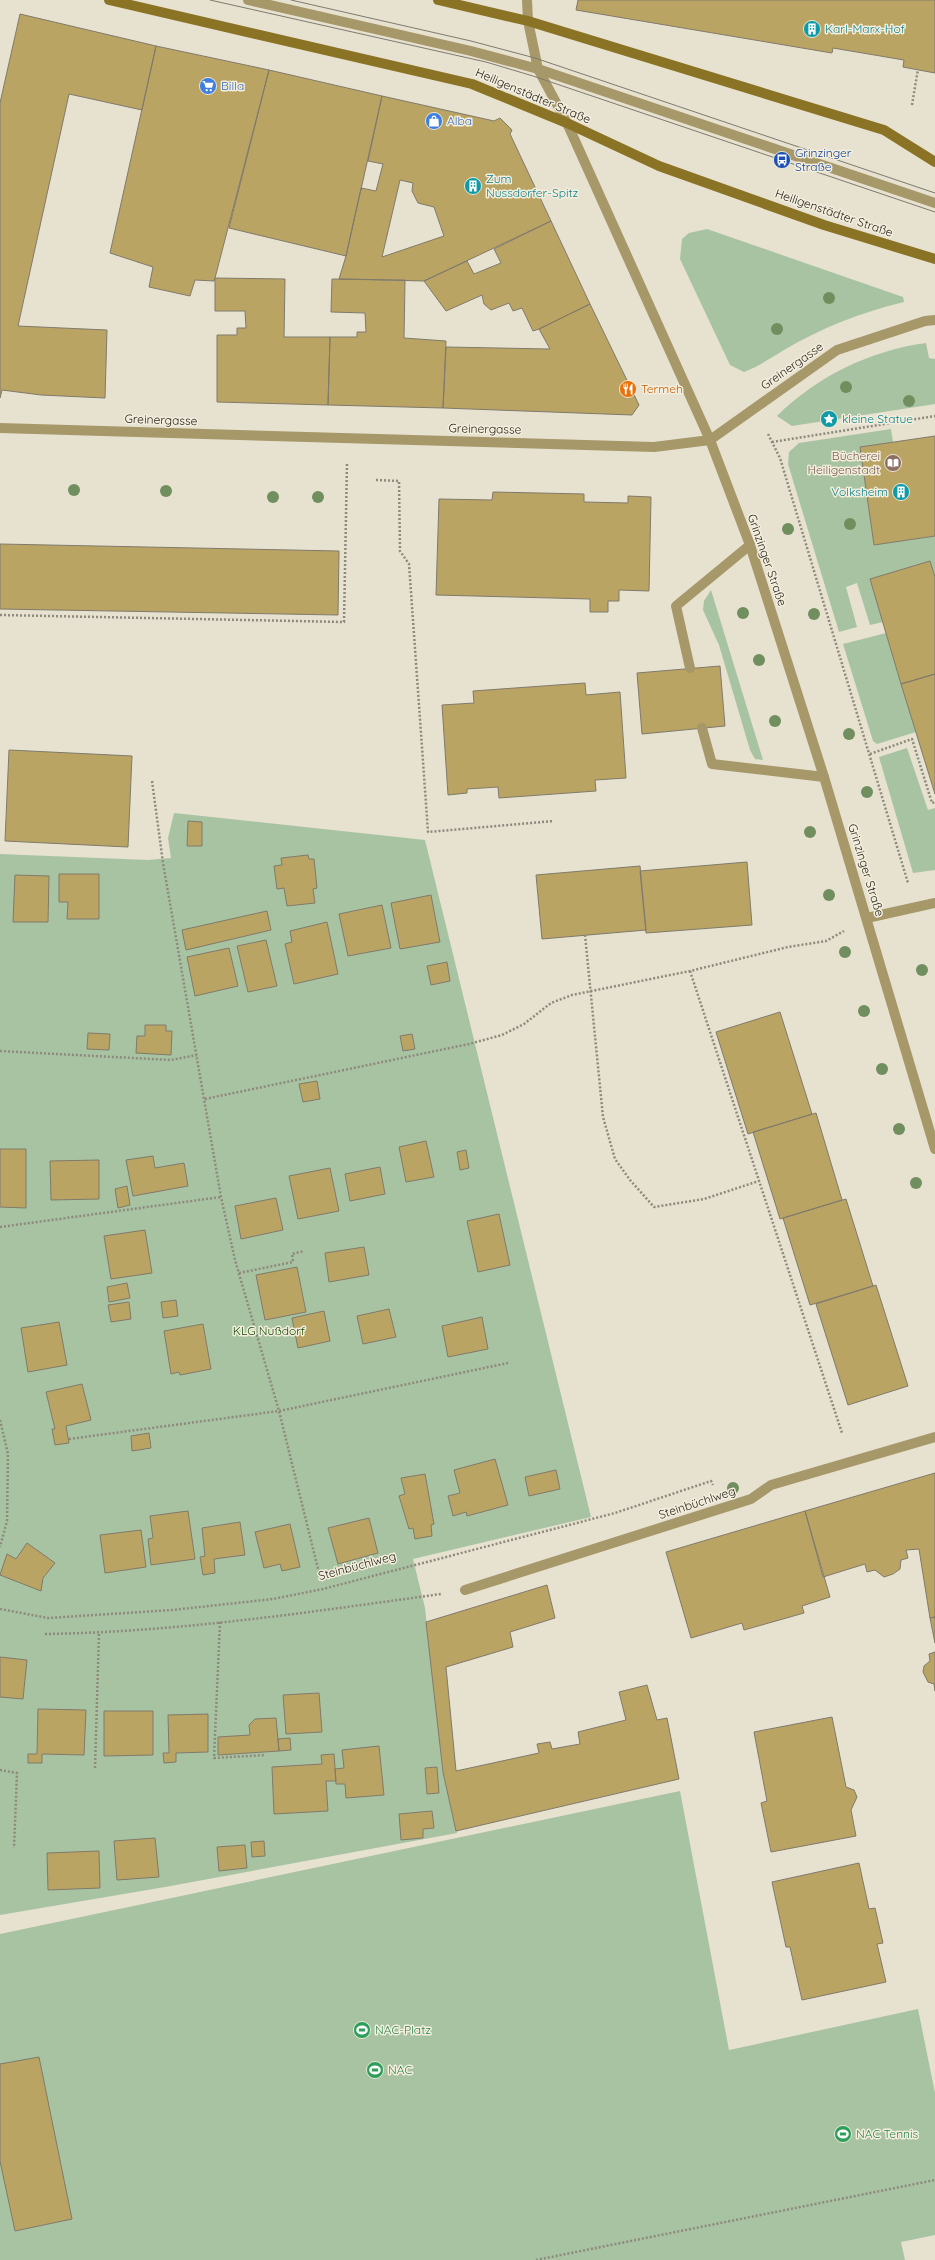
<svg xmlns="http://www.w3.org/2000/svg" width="935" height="2260" font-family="Quicksand,sans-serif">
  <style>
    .green { fill: #a8c3a2 }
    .building { fill: #baa464; stroke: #807a6b; fill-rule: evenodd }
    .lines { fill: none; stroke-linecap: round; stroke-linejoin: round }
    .path { stroke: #8e897d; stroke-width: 2.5; stroke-dasharray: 2 2; stroke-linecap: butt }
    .service { stroke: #a69869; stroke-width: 10 }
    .minor { stroke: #a69869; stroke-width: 10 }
    .tertiary { stroke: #a69869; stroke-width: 10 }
    .secondary { stroke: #8a7324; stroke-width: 10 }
    .tram { stroke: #7f7a6f; stroke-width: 1 }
    .tree { fill: #718e5f }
    .labels { text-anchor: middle; stroke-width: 3; stroke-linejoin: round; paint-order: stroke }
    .culture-label { font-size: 12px; fill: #0d838f; stroke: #f4eedd; text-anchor: start }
    .shop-label { font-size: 12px; fill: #366cbe; stroke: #f4eedd; text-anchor: start }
    .street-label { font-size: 12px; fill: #27241e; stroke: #f4eedd }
    .transit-label { font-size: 12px; fill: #164399; stroke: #f4eedd; text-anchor: start }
    .food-label { font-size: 12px; fill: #c56008; stroke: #f4eedd; text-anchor: start }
    .education-label { font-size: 12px; fill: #785e54; stroke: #f4eedd; text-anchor: end }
    .park-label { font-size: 12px; fill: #104b02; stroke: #f4eedd }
    .leisure-label { font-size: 12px; fill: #27864d; stroke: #f4eedd; text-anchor: start }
  </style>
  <rect width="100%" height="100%" fill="#e7e1d0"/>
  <path class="green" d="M707 229 903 297 904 302C862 312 821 328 784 350 771 358 759 366 744 372L730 365 680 259 682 239 689 233Z
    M926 343 929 358 935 359V404L792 426 777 416C816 377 871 350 926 343Z
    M891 429 893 442 860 448 874 545 935 536V577L930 561 883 622 870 625 857 583 846 587 857 627 839 632 788 464 789 452 799 443Z
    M711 590 763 760 755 759 750 750 719 645 703 610 704 601Z
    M886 633 916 732 877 744 873 741 843 644Z
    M907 748 928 810 935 808V870L913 873 879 757Z
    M174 813 425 840 591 1517 413 1559 425 1608 443 1772 457 1833 165 1887 0 1915V854L148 860 171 858 168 838Z
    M680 1791 729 2050 918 2009 935 2093V2235L901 2242 905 2260H0V1934Z"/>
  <path class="building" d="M578 0H935V73L903 67 904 60 833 48 832 53 576 10Z
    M20 14 156 46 142 110 69 94 18 326 107 330 105 398 41 395 2 390 0 398V103Z
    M156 46 269 70 215 278 214 281 195 280 190 296 149 287 153 267 110 253Z
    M269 70 382 96 346 256 229 228Z
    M382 96 494 121 500 118 512 130 510 134 551 221 424 281 339 279 346 256 361 188 376 191 383 164 368 161ZM400 180 413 183 412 191 418 203 434 207 444 236 382 257Z
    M551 221 590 304 539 329 533 331 522 308 513 311 509 303 491 310 484 304 482 295 446 311 424 281 467 261 474 274 501 263 494 249Z
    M215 278 285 279 284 337H330L328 405 217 402V335H237V328H246L245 311H215Z
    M332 279 405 280 404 338 446 341 443 408 328 405 330 337H357V332H366L365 313 331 312Z
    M590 304 639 405 632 415 443 408 446 347 550 349 539 329Z
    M935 436V536L874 545 860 447Z
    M493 492 584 494V502L628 503V496L651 497 649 591 619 590V601H608V612H590V599L436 595 439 499 492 500Z
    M0 544 339 551 338 615 0 609Z
    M930 561 935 577V674L901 684 870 579Z
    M720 666 725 726 642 734 637 673Z
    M935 674V794L901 684Z
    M585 683 586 695 620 692 626 778 595 780 596 791 499 798 498 787 467 789V793L448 795 442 705 474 703 473 691Z
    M9 750 132 756 128 847 5 841Z
    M188 821 202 822V846H187Z
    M308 855 309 859H314L317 888 313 889 315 903 287 906 284 888 277 889 274 866 282 865 281 858Z
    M747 862 752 925 646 933 640 871Z
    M640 866 646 930 542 939 536 875Z
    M59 874H99V919H67L68 902H59Z
    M15 875 49 876 48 922H13Z
    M431 895 440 942 400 949 391 903Z
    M382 905 391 948 348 956 339 914Z
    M267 911 271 930 186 950 182 930Z
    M327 922 338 974 294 984 285 944 292 942 290 931Z
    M266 940 277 986 248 992 237 946Z
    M229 948 238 986 195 996 187 957Z
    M447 962 450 981 431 985 427 966Z
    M780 1012 812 1114 748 1134 716 1032Z
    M145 1025H166V1031H172L171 1055 136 1053 137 1036H145Z
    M88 1033 110 1034 109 1050 87 1049Z
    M412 1034 415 1049 403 1051 400 1036Z
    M317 1081 320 1099 303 1102 299 1084Z
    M816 1113 842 1200 780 1219 753 1132Z
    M426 1141 434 1177 406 1182 399 1147Z
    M0 1149H26V1208L0 1207Z
    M466 1150 469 1168 460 1170 457 1152Z
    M153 1156 155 1168 184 1163 188 1186 133 1196 126 1160Z
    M99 1160V1199L51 1200 50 1161Z
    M380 1167 385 1194 350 1201 345 1174Z
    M330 1168 339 1211 298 1219 289 1176Z
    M127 1186 130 1205 118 1208 115 1189Z
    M276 1198 283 1230 241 1239 235 1206Z
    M846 1199 873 1286 810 1305 783 1218Z
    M499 1214 510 1265 478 1272 467 1221Z
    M145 1230 152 1273 111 1279 104 1236Z
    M364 1247 369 1275 329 1282 325 1253Z
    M297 1267 306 1312 265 1320 256 1275Z
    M127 1283 130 1298 109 1302 107 1287Z
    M876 1285 908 1386 848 1405 816 1304Z
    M176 1300 178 1316 163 1318 161 1302Z
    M129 1302 131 1319 111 1322 108 1305Z
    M389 1309 396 1337 363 1344 357 1316Z
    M324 1311 330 1341 298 1348 292 1318Z
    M482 1317 488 1349 448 1357 442 1326Z
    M59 1322 67 1365 28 1372 21 1328Z
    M203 1324 211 1369 180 1375 179 1372 171 1374 164 1331Z
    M82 1384 91 1420 66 1426 69 1443 55 1445 52 1429H55L46 1392Z
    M149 1433 151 1448 132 1451 131 1436Z
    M495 1459 508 1505 467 1516 466 1512 453 1516 448 1496 460 1493 454 1470Z
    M556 1470 560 1489 529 1496 525 1477Z
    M935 1473V1617L930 1618 919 1549 906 1550 908 1558 901 1560 900 1569 893 1574 884 1577 875 1570 867 1572 865 1564 823 1577 805 1511Z
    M425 1474 434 1524 431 1525 432 1536 415 1539 413 1528 409 1529 399 1496 405 1494 401 1478Z
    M188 1511 195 1559 151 1565 148 1539 153 1538 150 1516Z
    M805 1511 830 1597 802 1606 804 1613 744 1630 742 1623 691 1638 666 1552Z
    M369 1518 378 1553 338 1564 328 1528Z
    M240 1522 245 1555 214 1559 215 1573 203 1575 200 1557 205 1556 202 1528Z
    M290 1524 300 1567 282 1571 280 1564 264 1568 255 1532Z
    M141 1530 146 1567 105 1573 100 1535Z
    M27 1543 55 1563 43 1578 41 1591 0 1575 7 1554 16 1559Z
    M547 1585 555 1618 510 1632 513 1647 446 1667 456 1771 539 1753 537 1744 550 1742 552 1749 580 1744 578 1732 626 1720 619 1692 647 1685 657 1720 667 1718 679 1779 456 1831 443 1772 426 1622Z
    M935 1617V1643L930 1618Z
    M935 1652V1691L934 1684 928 1682 923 1672 924 1666 930 1661 929 1654Z
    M0 1657 27 1660 23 1699 0 1697Z
    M319 1693 322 1732 286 1734 283 1695Z
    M38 1709 86 1710 84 1755 42 1754V1763H28V1754H37Z
    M104 1711H153V1755L104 1756Z
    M208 1714V1752L176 1753V1762L164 1763 163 1753H169L168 1715Z
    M832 1717 846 1787 854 1790 857 1797 851 1810 856 1836 771 1852 761 1803 767 1801 754 1732Z
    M276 1718 279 1751 218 1755V1737L250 1735 249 1725 255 1719Z
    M290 1738 291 1750 279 1751 278 1739Z
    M379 1746 384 1795 346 1798 345 1784H336L335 1769 344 1768 342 1750Z
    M334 1754 336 1781H326L328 1811 274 1814 272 1767 322 1764 321 1755Z
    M437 1767 439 1793 427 1794 425 1768Z
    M432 1811 434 1828 423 1829V1838L401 1840 399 1814Z
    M155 1838 159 1877 117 1880 114 1841Z
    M264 1841 265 1856 252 1857 251 1842Z
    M245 1845 247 1868 219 1871 217 1847Z
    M99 1851 100 1888 48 1890 47 1853Z
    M859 1863 869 1909 875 1908 883 1943 877 1944 886 1982 802 2000 790 1947H786L772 1882Z
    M39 2057 72 2219 15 2231 0 2161V2064Z"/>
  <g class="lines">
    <path class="path" d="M912 105 918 69
      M768 434 780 458 908 883
      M772 442 935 416
      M376 480 399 481 400 551 409 564 428 832 554 821
      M0 615 344 622 347 463
      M870 754 912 739 932 803 935 802
      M152 781 163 863 221 1197 235 1260 279 1411 320 1577
      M585 935 603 1117 615 1159 630 1180 654 1207 704 1199 759 1181
      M690 971 842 1433
      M0 1051 171 1060 197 1055
      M205 1099 469 1044 502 1035 524 1024 551 1003 572 995 690 971 788 947 826 941 844 931
      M0 1227 221 1197
      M239 1273 293 1262 292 1254 304 1251
      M0 1420 8 1454 7 1521 0 1547
      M69 1439 279 1411 508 1363
      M0 1609 48 1618 172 1610 273 1599 323 1589 615 1513 711 1481 713 1485
      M220 1622 214 1758 265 1755
      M45 1634C178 1632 310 1612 441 1594
      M95 1768 99 1633
      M0 1770 17 1773 14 1848
      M536 2260 935 2180"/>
    <path class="service" d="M248 0 471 51 538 69 935 203
      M690 668 676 606 750 545
      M702 728 712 764 824 777"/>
    <path class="minor" d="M0 428 654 447 710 440
      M867 918 935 903
      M465 1590 751 1499 771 1485 935 1437"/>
    <path class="tertiary" d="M527 0 528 21 538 69 567 123 710 440 750 545 824 777 935 1149
      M710 440 837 350 925 321 935 320"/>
    <path class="secondary" d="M109 0 472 84 567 123 659 166 824 225 935 259
      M438 0 528 21 884 130 935 162"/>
    <path class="tram" d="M210 0 486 62 533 76 935 212
      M291 0 471 41 535 58 935 193"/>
  </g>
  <g class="tree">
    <circle cx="829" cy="298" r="6"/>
    <circle cx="777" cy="329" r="6"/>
    <circle cx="846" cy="387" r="6"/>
    <circle cx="909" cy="401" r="6"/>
    <circle cx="74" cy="490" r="6"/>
    <circle cx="166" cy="491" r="6"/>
    <circle cx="273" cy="497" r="6"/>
    <circle cx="318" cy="497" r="6"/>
    <circle cx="850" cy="524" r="6"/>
    <circle cx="788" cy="529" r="6"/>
    <circle cx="743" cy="613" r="6"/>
    <circle cx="814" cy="614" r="6"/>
    <circle cx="759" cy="660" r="6"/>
    <circle cx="775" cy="721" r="6"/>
    <circle cx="849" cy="734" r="6"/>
    <circle cx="867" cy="792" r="6"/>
    <circle cx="810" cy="832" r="6"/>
    <circle cx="829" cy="895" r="6"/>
    <circle cx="845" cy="952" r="6"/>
    <circle cx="922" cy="970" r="6"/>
    <circle cx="864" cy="1011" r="6"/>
    <circle cx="882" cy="1069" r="6"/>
    <circle cx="899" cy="1129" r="6"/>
    <circle cx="916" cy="1183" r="6"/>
    <circle cx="733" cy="1488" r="6"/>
  </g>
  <defs>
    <g id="building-disc" transform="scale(0.9)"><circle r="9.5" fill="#0f9aa8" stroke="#f4eedd"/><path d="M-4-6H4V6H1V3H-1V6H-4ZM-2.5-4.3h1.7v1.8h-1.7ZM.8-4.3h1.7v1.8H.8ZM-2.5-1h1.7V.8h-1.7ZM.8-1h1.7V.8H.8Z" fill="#fff"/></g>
    <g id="supermarket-disc" transform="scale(0.9)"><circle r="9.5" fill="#3f7fe0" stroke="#f4eedd"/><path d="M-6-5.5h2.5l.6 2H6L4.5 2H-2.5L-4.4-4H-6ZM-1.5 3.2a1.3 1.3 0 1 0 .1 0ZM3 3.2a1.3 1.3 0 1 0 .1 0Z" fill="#fff"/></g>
    <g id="shop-disc" transform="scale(0.9)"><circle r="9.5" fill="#3f7fe0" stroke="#f4eedd"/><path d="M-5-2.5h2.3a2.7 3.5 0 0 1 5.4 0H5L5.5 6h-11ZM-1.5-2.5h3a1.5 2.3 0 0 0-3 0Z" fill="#fff"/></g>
    <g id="bus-disc" transform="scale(0.9)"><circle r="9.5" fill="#1a4fb4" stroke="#f4eedd"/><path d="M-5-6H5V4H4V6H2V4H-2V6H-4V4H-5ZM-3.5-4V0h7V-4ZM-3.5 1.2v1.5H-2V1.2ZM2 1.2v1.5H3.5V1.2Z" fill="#fff"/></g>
    <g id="restaurant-disc" transform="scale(0.9)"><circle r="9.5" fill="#e8710a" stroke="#f4eedd"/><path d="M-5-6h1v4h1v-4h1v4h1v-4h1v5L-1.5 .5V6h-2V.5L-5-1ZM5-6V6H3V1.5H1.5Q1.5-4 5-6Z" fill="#fff"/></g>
    <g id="sight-disc" transform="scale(0.9)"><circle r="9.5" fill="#0f9aa8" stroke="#f4eedd"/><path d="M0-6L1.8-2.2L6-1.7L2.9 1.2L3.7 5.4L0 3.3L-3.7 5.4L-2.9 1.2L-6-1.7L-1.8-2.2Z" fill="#fff"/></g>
    <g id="library-disc" transform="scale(0.9)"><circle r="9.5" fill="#8d6e63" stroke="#f4eedd"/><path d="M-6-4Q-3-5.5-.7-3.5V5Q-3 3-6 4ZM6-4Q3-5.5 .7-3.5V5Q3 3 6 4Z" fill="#fff"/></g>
    <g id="stadium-disc" transform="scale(0.9)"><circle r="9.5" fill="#2e9e5b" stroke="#f4eedd"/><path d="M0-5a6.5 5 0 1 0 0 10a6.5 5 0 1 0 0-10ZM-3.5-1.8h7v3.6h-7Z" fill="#fff"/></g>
  </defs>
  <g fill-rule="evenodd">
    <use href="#building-disc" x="812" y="29"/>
    <use href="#supermarket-disc" x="208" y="86"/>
    <use href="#shop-disc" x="434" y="121"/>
    <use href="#bus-disc" x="782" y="160"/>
    <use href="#building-disc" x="473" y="186"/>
    <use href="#restaurant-disc" x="628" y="389"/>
    <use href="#sight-disc" x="829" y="419"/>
    <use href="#library-disc" x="893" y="463"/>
    <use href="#building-disc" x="901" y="492"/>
    <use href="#stadium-disc" x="362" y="2030"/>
    <use href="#stadium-disc" x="375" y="2070"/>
    <use href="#stadium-disc" x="843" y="2134"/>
  </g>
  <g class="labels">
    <g class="culture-label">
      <text x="825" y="33">Karl-Marx-Hof</text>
      <text x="486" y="183">Zum<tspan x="486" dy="14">Nussdorfer-Spitz</tspan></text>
      <text x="842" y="423">kleine Statue</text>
      <text x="888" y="496" text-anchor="end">Volksheim</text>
    </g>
    <g class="shop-label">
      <text x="221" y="90">Billa</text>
      <text x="447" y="125">Alba</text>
    </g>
    <g class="street-label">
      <text transform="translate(533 96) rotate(23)" y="4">Heiligenstädter Straße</text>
      <text transform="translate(834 213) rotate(19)" y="4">Heiligenstädter Straße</text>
      <text transform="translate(792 366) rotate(-35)" y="4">Greinergasse</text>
      <text transform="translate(161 420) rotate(2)" y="4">Greinergasse</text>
      <text transform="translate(485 429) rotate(1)" y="4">Greinergasse</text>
      <text transform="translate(767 560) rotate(71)" y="4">Grinzinger Straße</text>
      <text transform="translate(866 870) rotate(73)" y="4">Grinzinger Straße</text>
      <text transform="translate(697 1503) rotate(-18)" y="4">Steinbüchlweg</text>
      <text transform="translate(357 1566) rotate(-15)" y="4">Steinbüchlweg</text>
    </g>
    <g class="transit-label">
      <text x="795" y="157">Grinzinger<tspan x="795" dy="14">Straße</tspan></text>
    </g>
    <g class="food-label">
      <text x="641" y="393">Termeh</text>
    </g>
    <g class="education-label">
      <text x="880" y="460">Bücherei<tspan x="880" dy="14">Heiligenstadt</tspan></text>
    </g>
    <g class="park-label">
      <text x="269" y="1335">KLG Nußdorf</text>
    </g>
    <g class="leisure-label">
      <text x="375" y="2034">NAC-Platz</text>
      <text x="388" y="2074">NAC</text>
      <text x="856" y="2138">NAC Tennis</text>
    </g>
  </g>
</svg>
